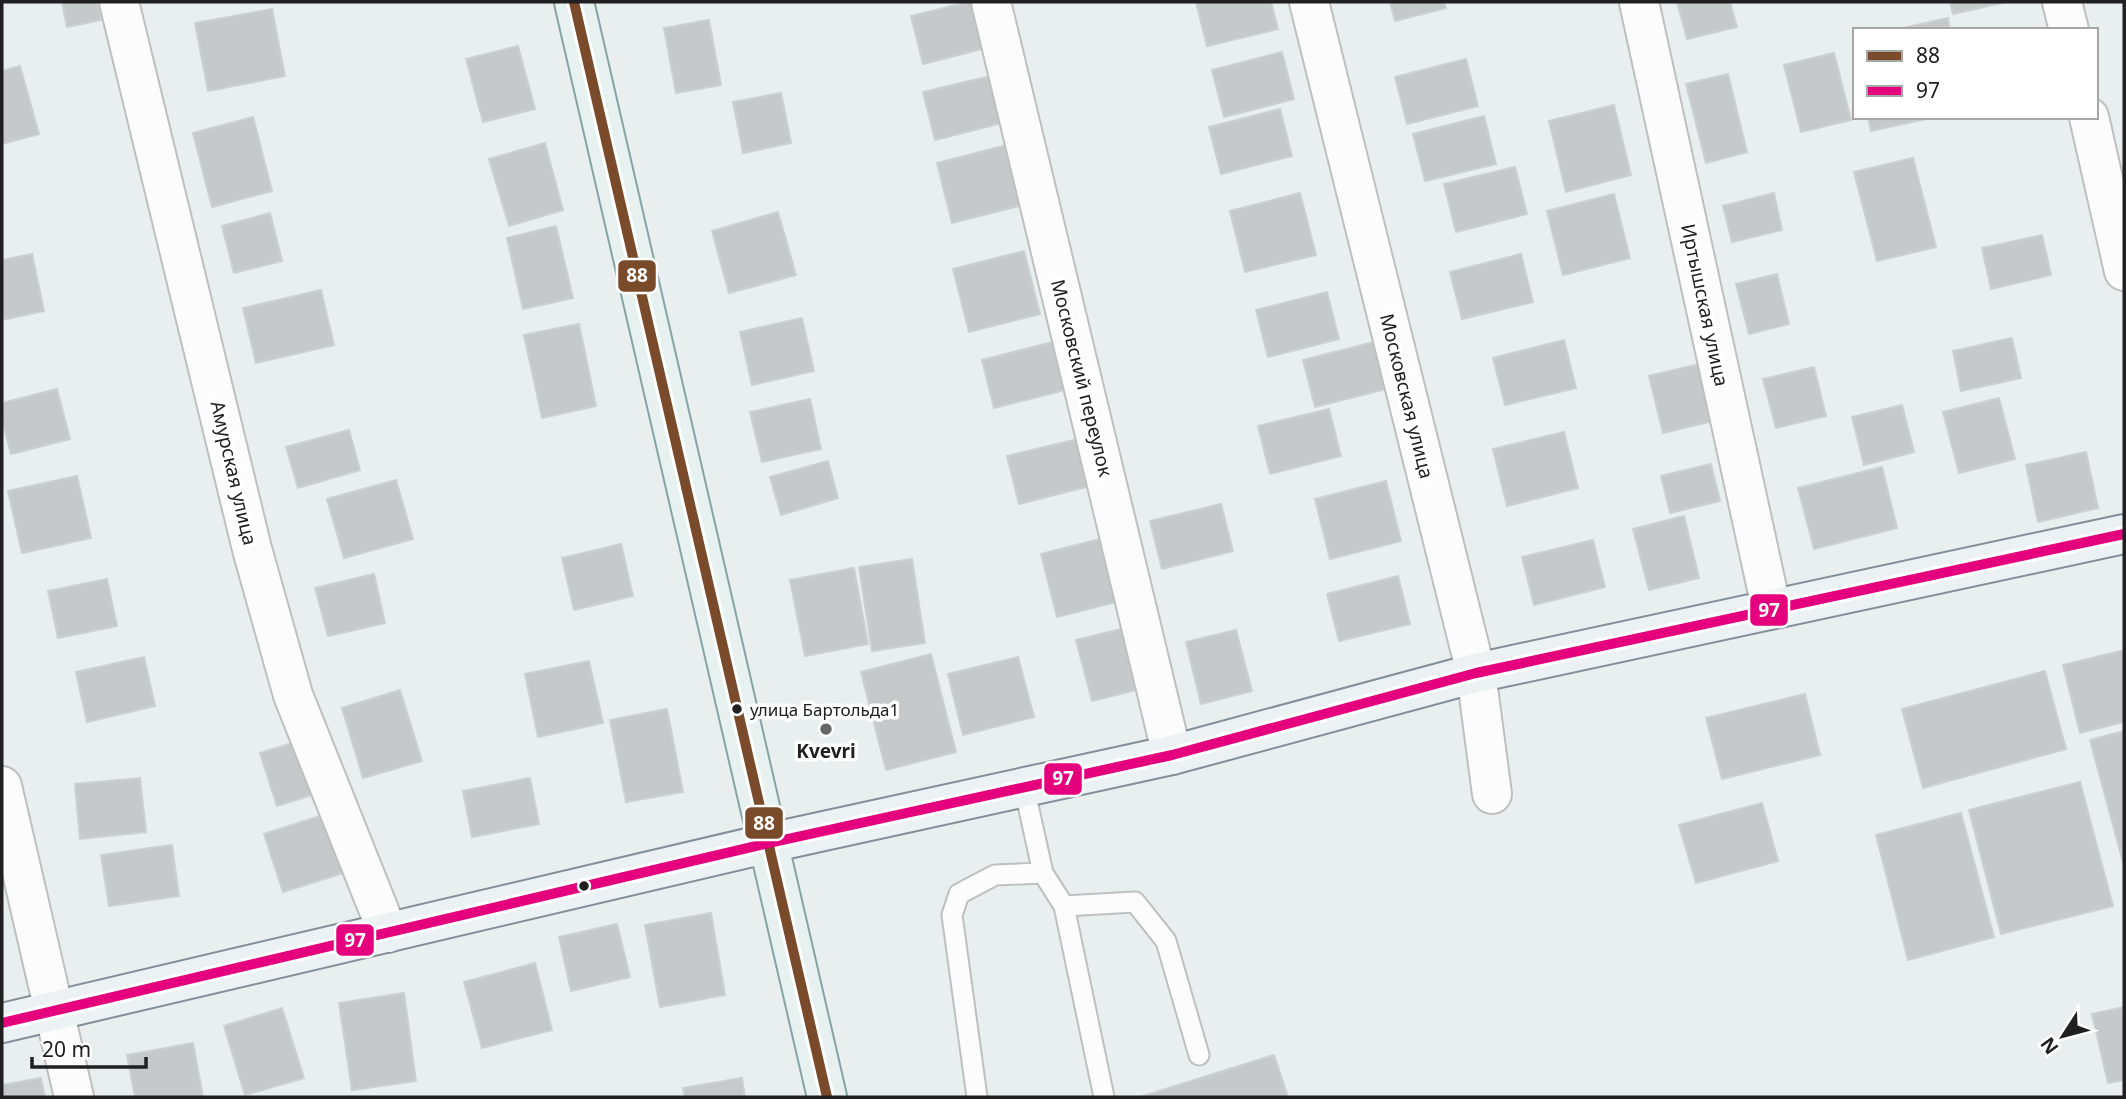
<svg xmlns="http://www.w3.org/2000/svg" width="2126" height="1099" viewBox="0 0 2126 1099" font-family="'Noto Sans',sans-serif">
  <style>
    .building { fill: #c5c9c9; stroke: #cbd1d0; stroke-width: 2 }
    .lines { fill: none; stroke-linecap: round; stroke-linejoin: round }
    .lane-casing { stroke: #bec0c0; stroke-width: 23 }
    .street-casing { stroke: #bec0c0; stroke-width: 42 }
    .secondary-casing { stroke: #828f98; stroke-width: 42 }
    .primary-casing { stroke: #86a4a4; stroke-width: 42 }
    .lane { stroke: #fcfcfc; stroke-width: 19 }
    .street { stroke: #fcfcfc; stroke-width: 38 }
    .secondary { stroke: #ecf1f4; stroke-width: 38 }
    .primary { stroke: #e6f1f0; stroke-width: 38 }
    .bus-1-casing { stroke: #fff; stroke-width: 16 }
    .bus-2-casing { stroke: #fff; stroke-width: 16 }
    .bus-1 { stroke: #7a4b2a; stroke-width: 10 }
    .bus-2 { stroke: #e5007d; stroke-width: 10 }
    .bus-dot { fill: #202020; stroke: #fff; stroke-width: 2.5 }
    .poi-dot { fill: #666868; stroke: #fff; stroke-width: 2.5 }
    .labels { text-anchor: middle; stroke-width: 7; stroke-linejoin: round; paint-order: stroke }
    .bus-label { font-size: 17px; fill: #202020; stroke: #fff; text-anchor: start }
    .street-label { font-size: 19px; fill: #202020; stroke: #fff }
    .poi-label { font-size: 19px; font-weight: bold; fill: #202020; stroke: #fff }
    .line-badge { stroke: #fff; stroke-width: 2.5 }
    .badge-label { font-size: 19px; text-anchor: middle; font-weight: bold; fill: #fff }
  </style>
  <rect width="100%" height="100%" fill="#e9eeee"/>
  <path class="building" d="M62,2H97L101,20L67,27Z
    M969,2H983L994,46L923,64L911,16Z
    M1196,2H1271L1278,29L1207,46Z
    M1390,2H1444L1446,8L1395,21Z
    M1677,2H1730L1737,27L1687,39Z
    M1950,2H2006L1953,14Z
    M272,9L285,76L208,91L195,23Z
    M1948,18L1950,30H1894Z
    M709,20L721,85L676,93L664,28Z
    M518,46L535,109L483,122L466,59Z
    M1282,52L1294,99L1224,117L1212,70Z
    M1834,53L1851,120L1801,132L1784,65Z
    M1466,59L1478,106L1407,124L1395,77Z
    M20,66L39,134L2,144V71Z
    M1728,74L1747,152L1706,163L1686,84Z
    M995,75L1006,122L935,140L923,92Z
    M781,93L791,143L743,153L733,102Z
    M1614,105L1631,175L1566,192L1549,121Z
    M1280,109L1292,156L1221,174L1209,127Z
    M1484,116L1496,164L1425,181L1413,134Z
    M253,117L272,191L212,207L193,133Z
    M1868,117H1935L1871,131Z
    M545,143L563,210L509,226L489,159Z
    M1007,145L1023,205L952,223L937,163Z
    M1913,158L1936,247L1877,261L1854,172Z
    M1515,167L1527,214L1456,232L1444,184Z
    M1300,193L1316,255L1245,272L1230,211Z
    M1774,193L1782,230L1732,242L1723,206Z
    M1614,194L1630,258L1563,275L1547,211Z
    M778,212L796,275L729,293L712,231Z
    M270,213L282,261L234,273L222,226Z
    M556,226L573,298L523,309L507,238Z
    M2042,235L2051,275L1991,289L1982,248Z
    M1024,251L1040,314L969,332L953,269Z
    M32,254L44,311L2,320V260Z
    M1521,254L1533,302L1462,319L1450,272Z
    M1777,274L1789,324L1749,334L1736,284Z
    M321,290L334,345L256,363L243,308Z
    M1327,292L1339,339L1268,357L1256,310Z
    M802,318L814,371L752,385L740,332Z
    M579,324L596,406L542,418L524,335Z
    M2012,338L2021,378L1961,391L1953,351Z
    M1564,340L1576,388L1505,405L1493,358Z
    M1053,342L1065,390L994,408L982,360Z
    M1374,342L1386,389L1315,407L1303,360Z
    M1699,364L1713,421L1663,433L1649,376Z
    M1814,367L1826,416L1776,428L1763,379Z
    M57,389L70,439L11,454L2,420V403Z
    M1999,398L2015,459L1959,473L1943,412Z
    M810,399L821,449L762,462L750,412Z
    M1902,405L1914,452L1864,465L1852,417Z
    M1329,409L1341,456L1270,474L1258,426Z
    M349,430L360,470L298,488L286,447Z
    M1564,432L1578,488L1507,506L1493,449Z
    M1078,439L1090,486L1019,504L1007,456Z
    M2086,452L2098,508L2038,522L2026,465Z
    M828,461L838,498L781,515L770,477Z
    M1711,464L1720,501L1670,513L1661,476Z
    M1882,467L1897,528L1814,549L1798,488Z
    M77,476L91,538L22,553L8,491Z
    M396,480L413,539L344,558L327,499Z
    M1386,481L1401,541L1330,559L1315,499Z
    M1221,504L1233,551L1162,569L1150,521Z
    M1684,516L1699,578L1649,590L1633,529Z
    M1112,536L1128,599L1057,617L1041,554Z
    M1593,540L1605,587L1534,605L1522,557Z
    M621,544L633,596L574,610L562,558Z
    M912,559L925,643L872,651L859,567Z
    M854,568L868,644L805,656L790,580Z
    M374,574L385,623L328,636L315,588Z
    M1398,576L1410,624L1339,641L1327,594Z
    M107,579L117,626L58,638L48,591Z
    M1125,628L1140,689L1092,701L1076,640Z
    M1236,630L1252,691L1201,704L1186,642Z
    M2124,650V722L2080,733L2063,665Z
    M931,654L956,752L886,770L861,672Z
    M144,657L155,706L87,722L76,672Z
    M1018,657L1034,717L963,735L948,674Z
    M589,661L603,723L538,737L525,674Z
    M2045,671L2066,749L1923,788L1902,709Z
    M400,690L422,761L363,778L342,708Z
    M1805,694L1820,755L1722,779L1706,718Z
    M667,709L683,792L626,802L610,720Z
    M2124,731V866L2090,740Z
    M299,741L315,794L277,806L260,753Z
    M140,778L146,832L80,839L75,784Z
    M530,778L539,824L472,837L463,791Z
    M2080,782L2113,906L2001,934L1969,810Z
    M1762,803L1778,861L1696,883L1679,825Z
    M1961,813L1994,937L1908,960L1876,835Z
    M323,815L343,873L283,892L264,834Z
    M172,845L179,896L109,906L101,855Z
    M711,913L725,995L660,1007L645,925Z
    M617,924L630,977L571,991L559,937Z
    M535,963L552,1030L482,1048L464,982Z
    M404,993L416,1081L352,1090L339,1003Z
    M2124,1007V1080L2108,1083L2092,1014Z
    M282,1008L304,1078L245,1095L224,1026Z
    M193,1043L203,1097H135L127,1055Z
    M1274,1055L1288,1097H1140Z
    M41,1078L45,1097H2V1085Z
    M742,1078L745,1097H685L683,1088Z"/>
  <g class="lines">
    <defs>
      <path id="lane" d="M1024,787L1043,873
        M1064,906L1135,902L1166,941L1199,1055
        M977,1097L952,915L959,894L995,875L1043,873L1064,906L1104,1097"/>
      <path id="street" d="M119,2L252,549L293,695L388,933
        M991,2L1172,755
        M1309,2L1476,673L1492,794
        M1639,2L1771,607
        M2062,2L2069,30
        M2089,117L2124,271
        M2,786L74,1097"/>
      <path id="secondary" d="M2,1023L769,843L1172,755L1476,673L2124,534"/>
      <path id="primary" d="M574,2L827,1097"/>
    </defs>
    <use href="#lane" class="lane-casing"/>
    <use href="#street" class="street-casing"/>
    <use href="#secondary" class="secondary-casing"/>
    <use href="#primary" class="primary-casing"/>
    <use href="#lane" class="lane"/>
    <use href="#street" class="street"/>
    <use href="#secondary" class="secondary"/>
    <use href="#primary" class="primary"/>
    <defs>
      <path id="bus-1" d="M574,2L827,1097"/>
      <path id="bus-2" d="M2,1023L769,843L1172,755L1476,673L2124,534"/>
    </defs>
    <use href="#bus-1" class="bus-1-casing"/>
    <use href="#bus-2" class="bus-2-casing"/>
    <use href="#bus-1" class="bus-1"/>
    <use href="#bus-2" class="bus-2"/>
  </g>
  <g class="bus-dot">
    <circle cx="737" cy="709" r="6"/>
    <circle cx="584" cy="886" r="6"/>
  </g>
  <circle class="poi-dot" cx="826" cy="729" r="7"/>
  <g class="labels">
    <g class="bus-label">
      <text x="750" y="716">улица Бартольда1</text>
    </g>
    <g class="street-label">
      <text transform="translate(1705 305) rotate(78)" y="7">Иртышская улица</text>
      <text transform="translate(1082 378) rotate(76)" y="7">Московский переулок</text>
      <text transform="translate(1407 396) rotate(76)" y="7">Московская улица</text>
      <text transform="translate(234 473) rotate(77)" y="7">Амурская улица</text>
    </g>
    <g class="poi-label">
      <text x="826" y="758">Kvevri</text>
    </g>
  </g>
  <g class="line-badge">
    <rect x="617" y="259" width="40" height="34" rx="7" fill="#7a4b2a"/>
    <rect x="1749" y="593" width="40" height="34" rx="7" fill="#e5007d"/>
    <rect x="1043" y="762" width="40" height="34" rx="7" fill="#e5007d"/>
    <rect x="744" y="806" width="40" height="34" rx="7" fill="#7a4b2a"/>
    <rect x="335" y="923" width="40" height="34" rx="7" fill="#e5007d"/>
  </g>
  <g class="badge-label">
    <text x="637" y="282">88</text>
    <text x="1769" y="617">97</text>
    <text x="1063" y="785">97</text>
    <text x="764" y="830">88</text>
    <text x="355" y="947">97</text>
  </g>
  <rect width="2126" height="1099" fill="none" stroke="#202020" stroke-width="7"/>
  <rect x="1853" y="28" width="245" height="91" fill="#ffffff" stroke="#a6a6a6" stroke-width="2"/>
  <rect x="1867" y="51" width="35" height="10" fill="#7a4b2a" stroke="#a6a6a6" stroke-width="2"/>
  <text x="1916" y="63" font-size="21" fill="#202020">88</text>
  <rect x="1867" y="86" width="35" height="10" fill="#e5007d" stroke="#a6a6a6" stroke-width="2"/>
  <text x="1916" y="98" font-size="21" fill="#202020">97</text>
  <g transform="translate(2063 1036) rotate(234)" stroke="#ffffff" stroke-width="5" paint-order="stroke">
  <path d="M0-5L12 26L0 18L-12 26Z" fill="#202020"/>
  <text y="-10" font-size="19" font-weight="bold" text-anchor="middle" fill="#202020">N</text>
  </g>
  <path d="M32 1057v10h114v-10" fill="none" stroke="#202020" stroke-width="3.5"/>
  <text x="42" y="1057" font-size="21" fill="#202020" stroke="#ffffff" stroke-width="5" paint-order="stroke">20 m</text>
</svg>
